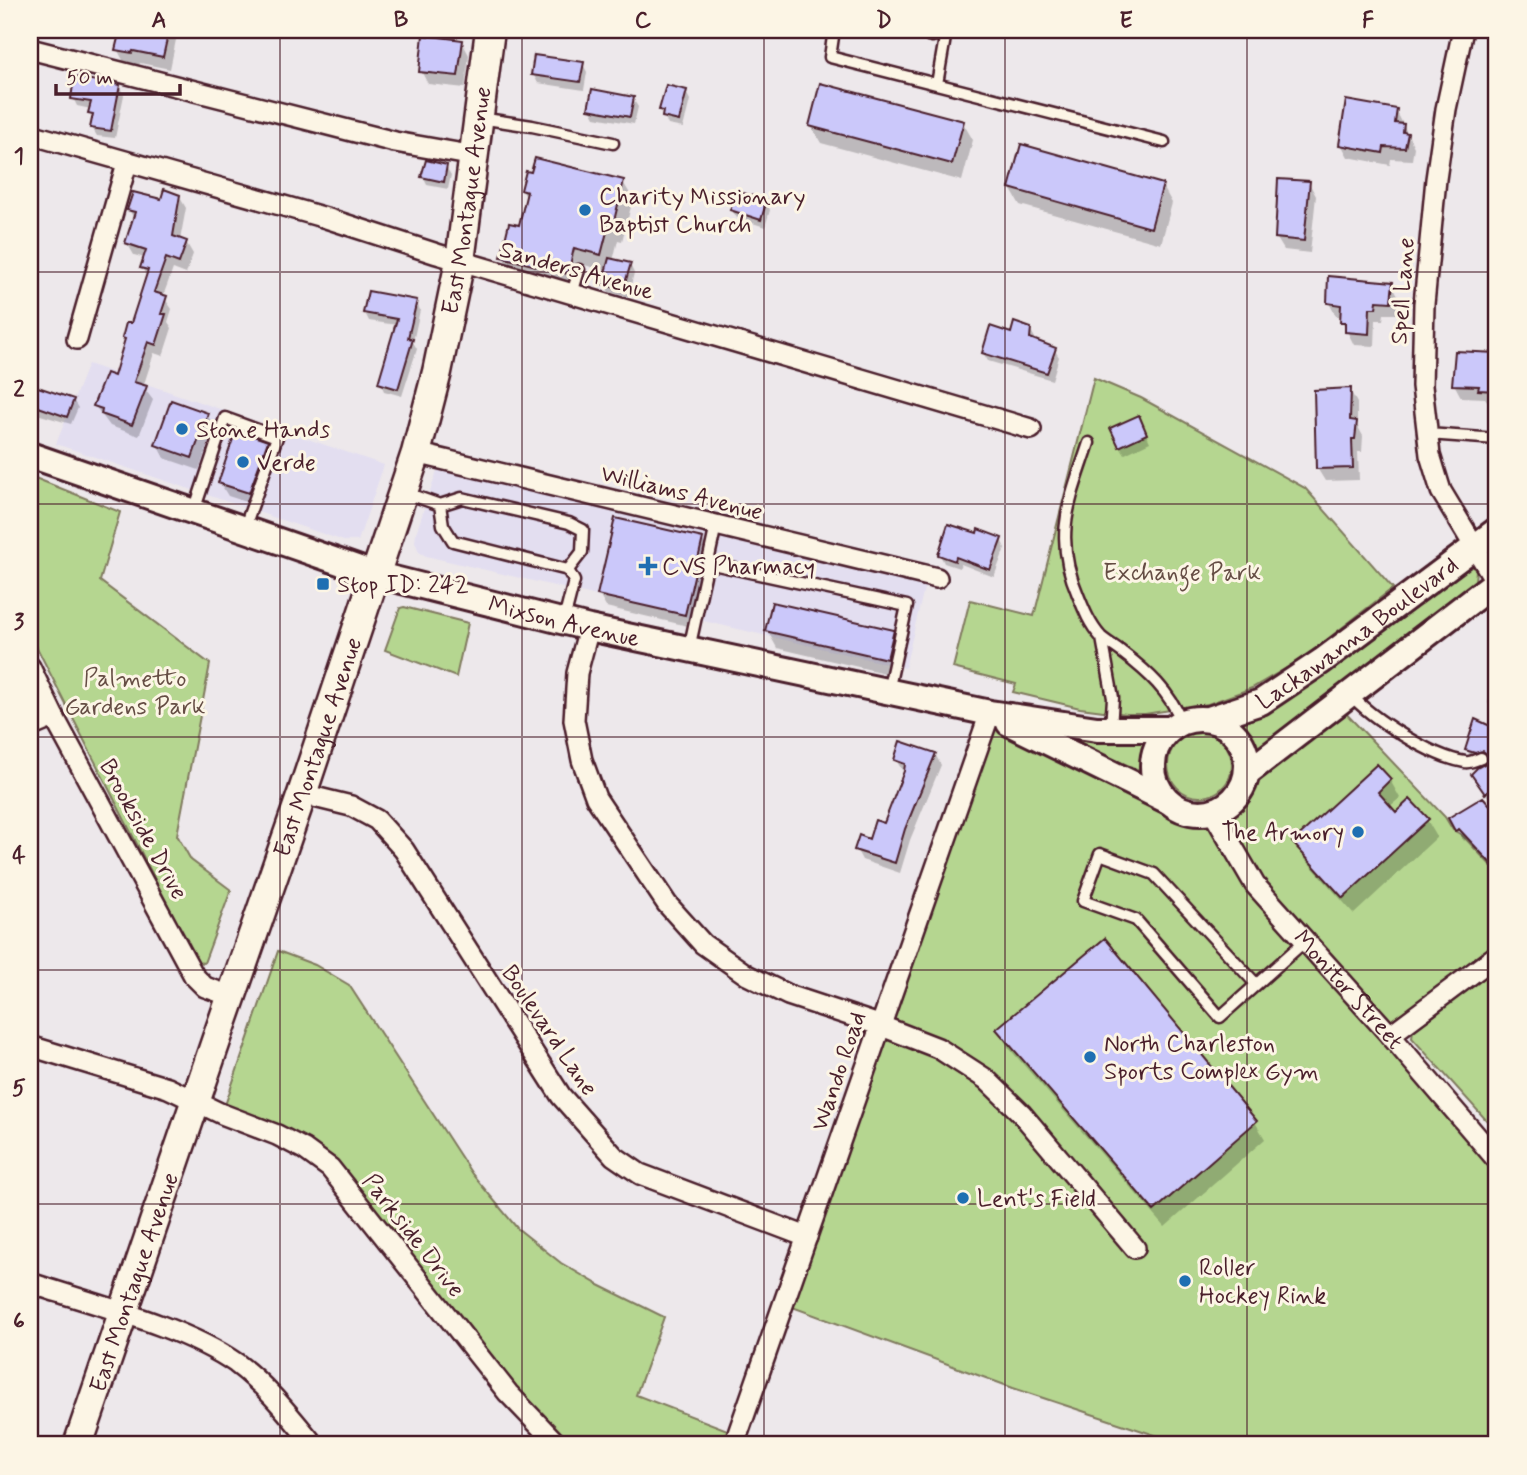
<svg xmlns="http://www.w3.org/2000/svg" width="1527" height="1475" viewBox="0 0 1527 1475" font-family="Mynerve,sans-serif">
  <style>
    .built { fill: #e3def0 }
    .green { fill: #b5d690; stroke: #807a5e; stroke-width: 2 }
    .shadow { fill: #0003 }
    .building { fill: #cbc8fa; stroke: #4a1f2b; stroke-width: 2 }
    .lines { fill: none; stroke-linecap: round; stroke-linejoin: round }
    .service-casing { stroke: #4a1f2b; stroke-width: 15 }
    .minor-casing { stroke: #4a1f2b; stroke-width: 24 }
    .tertiary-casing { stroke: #4a1f2b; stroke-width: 30 }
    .secondary-casing { stroke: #4a1f2b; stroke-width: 33 }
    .service { stroke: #fcf5e5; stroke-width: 10 }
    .minor { stroke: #fcf5e5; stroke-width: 19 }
    .tertiary { stroke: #fcf5e5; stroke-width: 24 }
    .secondary { stroke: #fcf5e5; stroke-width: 28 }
    .grid { fill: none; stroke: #4a1f2b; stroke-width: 2; stroke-opacity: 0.55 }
    .poi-dot { fill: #1f6fb2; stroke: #fcf5e5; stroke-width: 2.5 }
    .labels { text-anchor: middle; stroke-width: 6; stroke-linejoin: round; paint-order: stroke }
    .poi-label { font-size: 24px; fill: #4a1f2b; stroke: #fcf5e5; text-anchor: start }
    .street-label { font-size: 24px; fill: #4a1f2b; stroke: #fcf5e5 }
    .park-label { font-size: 24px; fill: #654d44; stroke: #fcf5e5 }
    .neatline { fill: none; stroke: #4a1f2b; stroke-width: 2.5 }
    .grid-label { font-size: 23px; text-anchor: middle; font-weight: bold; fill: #4a1f2b }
  </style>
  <rect width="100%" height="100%" fill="#ede8eb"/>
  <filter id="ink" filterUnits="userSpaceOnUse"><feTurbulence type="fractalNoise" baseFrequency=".0143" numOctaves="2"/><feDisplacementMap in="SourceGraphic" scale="14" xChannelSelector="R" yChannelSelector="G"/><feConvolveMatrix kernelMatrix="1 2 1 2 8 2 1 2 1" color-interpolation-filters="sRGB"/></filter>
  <g filter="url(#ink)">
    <path class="built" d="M88,364L384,465L358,541H344L56,444Z
      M441,459L927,576L905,668L426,556L419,552L415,542L416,533Z"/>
    <path class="green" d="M1094,378L1141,398L1305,488L1393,588L1302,659L1252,688L1208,704L1145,714H1127L1080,708L1013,692L1016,684L953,668L970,600L1034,616Z
      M30,476L120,512L100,581L210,664L177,835L191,860L231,890L204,963L197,962L30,634Z
      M1471,566L1476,570L1475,581L1470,588L1255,752L1240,727V722L1261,712L1464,568Z
      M404,607L468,623L456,677L385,650L400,608Z
      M1337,704L1445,817L1453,830L1462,835L1497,872V955L1391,1035L1497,1165V1445H1185L1013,1388L784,1304L990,713L1183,810C1214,817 1237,804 1247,773Z
      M1168 765a32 32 0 1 1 64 0a32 32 0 1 1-64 0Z
      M1074,735L1146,739L1152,742L1144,772L1077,744L1073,742Z
      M278,951L315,965L349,985L472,1174L517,1228L561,1263L599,1285L664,1317L636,1395L738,1434L734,1445H558L330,1168L222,1114Z
      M1497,964V1132L1412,1038L1413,1029Z"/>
    <path class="shadow" d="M122,30H178L170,69L140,63L139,65L124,62L117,49Z
      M462,42L469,55L465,88L428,84L421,71Z
      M583,64L587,72L584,90L538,83L533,74Z
      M119,86L124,95L115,138L97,136L92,128L94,118L90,113L91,109L77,106L73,98Z
      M686,92L690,100L683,128L668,125L661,109Z
      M633,99L638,107L634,124L595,117L590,108Z
      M1396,110L1414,147L1412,160L1391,159L1390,165L1348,157L1341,144Z
      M963,123L973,140L962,181L821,143L811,126Z
      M446,167L451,175L448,189L427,185L423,177Z
      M623,182L633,199L622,241L618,240L613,261L630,265L634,273L628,297L609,292L604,284L607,271L584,265L578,290L513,274L503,257L520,227L527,198L522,190Z
      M1309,183L1316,196L1310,253L1284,250L1276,237Z
      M1162,185L1172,203L1161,244L1020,205L1010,188Z
      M179,196L186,208L180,240L186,242L193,254L186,274L173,269L163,296L172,309L168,322L172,328L163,356L154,353L143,387L153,400L139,436L110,426L95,406L115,378L126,342L124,338L132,325L147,277L142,268L145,258L134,255L127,243L135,220L129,210Z
      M766,202L770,210L765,227L737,218L732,210Z
      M1497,229V267L1493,260Z
      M1392,284L1399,297L1397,314H1384L1383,320H1376L1375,346L1354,345L1342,321V316H1336L1329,303Z
      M416,301L420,310L413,342L417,349L402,396L384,391L380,382L397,325L369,321L365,313Z
      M1030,329L1035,338L1034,342L1054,349L1059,357L1052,380L988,361L983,353L1012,335Z
      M1457,353L1497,355V403L1488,402L1485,398L1461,397L1454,384Z
      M30,386L73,400L78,408L71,424L30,412Z
      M1350,390L1357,403V425L1363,436L1362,452H1358L1359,480L1325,481L1317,468Z
      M207,414L214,427L199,470L164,458L157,445Z
      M1142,425L1150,442L1125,454L1120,446Z
      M266,443L274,456L256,505L228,496L220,483Z
      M702,539L709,552L692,627L606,607L599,595Z
      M1001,540L1005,548L994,577L961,564L959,568L944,563L940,555Z
      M767,630L893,632L903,649L897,676L777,648Z
      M1497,666V718L1488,703Z
      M1476,722L1497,731V802L1494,805L1481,787L1485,766L1474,762L1467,750Z
      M935,754L941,765L910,840L900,873L862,860L856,849L870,841L885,825L906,771L902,770L896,760Z
      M1377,767L1390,780L1400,798L1389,807L1396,814L1427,820L1437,837L1354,914L1305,859L1295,842Z
      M1483,799L1497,815V872L1466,839L1463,841L1451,819Z
      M998,1030L1255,1122L1265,1139L1165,1227L1008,1047Z"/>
    <path class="building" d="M120,30H169L163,57L133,51L132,53L115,50Z
      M423,35L463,40L458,76L419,72Z
      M534,55L584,62L580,82L531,75Z
      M74,77L120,85L111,131L90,128L93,114L88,113L91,102L71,99Z
      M820,83L964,121L952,164L809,126Z
      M666,85L687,90L679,121L662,117L663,111L659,110Z
      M592,89L634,97L630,117L588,109Z
      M1346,100L1397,109L1395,123L1404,124L1403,132L1408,133L1405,148L1384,147L1383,153L1339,145Z
      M1021,144L1163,184L1151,228L1009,188Z
      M535,158L624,180L613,225L609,224L601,255L574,248L568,274L501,257L509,223L519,225L527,192L521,190L526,171L531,172Z
      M426,160L447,165L444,182L421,177Z
      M1278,179L1310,181L1304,241L1275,238Z
      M164,189L180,195L173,236L187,241L179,263L166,258L154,292L167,296L161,314H166L156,345L148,342L134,382L147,386L132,425L101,414L102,409L93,406L106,373L114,376L125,339L122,338L126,323H131L148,270L140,268L146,250L125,243L135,212L127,210L133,192L161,199Z
      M736,191L767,200L761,220L730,210Z
      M609,258L631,263L623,290L602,284Z
      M1328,276L1393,282L1391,302L1377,301L1376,308H1370L1369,334L1345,332V322H1340L1341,305L1327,303Z
      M368,291L417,300L408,338L413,339L398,389L378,383L397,319L363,313Z
      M1014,322L1031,328L1030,338L1056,348L1047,373L982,353L990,326L1011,333Z
      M1455,351L1497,353V391L1478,390L1479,386L1452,385Z
      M32,385L74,399L67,417L30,404Z
      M1351,388L1350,420L1357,421L1355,439H1352L1353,468L1316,469L1314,390Z
      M171,400L208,413L192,458L155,445Z
      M1139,415L1147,434L1119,447L1110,428Z
      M236,430L268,441L249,493L218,483Z
      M615,518L703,538L685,615L597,595Z
      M948,524L977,533L978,529L1002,538L990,570L956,557L955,561L938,555Z
      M772,602L894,630L887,659L765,631Z
      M1475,719L1497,729V783L1485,794L1471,774L1477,768L1486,763L1488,755L1483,751L1475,753L1465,750Z
      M900,741L936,753L905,829L895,863L854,850L859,835L869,839L875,820L884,823L904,771L905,764L894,760Z
      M1377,764L1391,779L1378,792L1396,812L1410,799L1429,819L1343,898L1292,842Z
      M1483,797L1497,813V870L1459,829L1455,831L1448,818Z
      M1105,938L1257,1121L1154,1211L996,1029Z"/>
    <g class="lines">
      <defs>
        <path id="service" d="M834,30L830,57L1164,142
          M906,30L932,36L946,32L947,30
          M937,84L946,32
          M480,118L532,126L613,143
          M572,294L579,270
          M1428,434L1497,439
          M1089,443C1070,501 1052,535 1078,595C1084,610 1090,625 1101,637C1108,643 1116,647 1123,653C1149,673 1169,691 1182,722
          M406,493L440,505L443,525L453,541L568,570L574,581L564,620
          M440,505L462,498L569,523L583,530L582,552L568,570
          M194,511L225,418L277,437L244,529
          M708,563L907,606L888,691
          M1102,638L1113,698L1111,728
          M689,649L716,525
          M1350,694C1372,719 1432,757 1465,762C1470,763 1476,760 1481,758
          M1256,984L1154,874L1100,854L1083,901L1136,920L1220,1017L1305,941"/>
        <g id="minor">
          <path d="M1463,30L1446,109L1436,179L1424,304L1422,386L1430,455L1441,491L1496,582"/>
          <path d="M30,49L395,142L475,156"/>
          <path d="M30,134L326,218L437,254L1031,429"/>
          <path d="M77,339L127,163"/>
          <path d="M416,453L937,578"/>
          <path d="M589,628L577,673L574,720L582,760L596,798L667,904L703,944L747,975L788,995L879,1025L938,1048L986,1079L1021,1113L1135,1248"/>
          <path d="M30,667L54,717L194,976L205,987L231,996"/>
          <path d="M30,727L54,717"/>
          <path d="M302,794L351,806L377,820L404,850L561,1096L614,1156L640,1174L807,1237"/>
          <path id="s1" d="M1212,811L1255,885L1390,1035L1497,1160"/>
          <path d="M1390,1035L1497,955"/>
          <path d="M30,1046L168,1088L222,1114L277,1135L304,1149L330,1168L508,1393L558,1445"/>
          <path d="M30,1283C93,1304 183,1326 236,1363C267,1386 290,1416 314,1445"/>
          <path d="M734,1445L990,713"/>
        </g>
        <g id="tertiary">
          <path id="s2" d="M30,455L374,574L589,628L990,713L1097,729H1170"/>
          <circle cx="1200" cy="766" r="47"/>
          <path id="s3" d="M1209,719L1261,702L1322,661L1497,530"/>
          <path d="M1009,723L1168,801"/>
          <path d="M1247,773L1497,581"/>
        </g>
        <g id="secondary">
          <path id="s4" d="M78,1445L216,1041L302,794L416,453L437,372L460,261L490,30"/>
        </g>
      </defs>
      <use href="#service" class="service-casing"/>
      <use href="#minor" class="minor-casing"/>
      <use href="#tertiary" class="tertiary-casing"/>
      <use href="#secondary" class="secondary-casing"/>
      <use href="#service" class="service"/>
      <use href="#minor" class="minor"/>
      <use href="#tertiary" class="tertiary"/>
      <use href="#secondary" class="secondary"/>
    </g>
  </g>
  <path class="grid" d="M280,30V1445M522,30V1445M764,30V1445M1005,30V1445M1247,30V1445M30,272H1497M30,504H1497M30,737H1497M30,970H1497M30,1204H1497"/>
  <g class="poi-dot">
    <circle cx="585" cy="210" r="7"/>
    <circle cx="182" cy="429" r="7"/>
    <circle cx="243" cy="462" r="7"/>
    <path d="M644.5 555.5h7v7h7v7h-7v7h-7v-7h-7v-7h7z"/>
    <rect x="316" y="577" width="14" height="14" rx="3.5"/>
    <circle cx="1358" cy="832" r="7"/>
    <circle cx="1090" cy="1057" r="7"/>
    <circle cx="963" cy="1198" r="7"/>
    <circle cx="1185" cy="1281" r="7"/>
  </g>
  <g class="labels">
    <g class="poi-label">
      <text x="599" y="204">Charity Missionary<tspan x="599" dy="28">Baptist Church</tspan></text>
      <text x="196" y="437">Stone Hands</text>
      <text x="257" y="470">Verde</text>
      <text x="662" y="574">CVS Pharmacy</text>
      <text x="337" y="592">Stop ID: 242</text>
      <text x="1344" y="840" text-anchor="end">The Armory</text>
      <text x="1104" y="1051">North Charleston<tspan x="1104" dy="28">Sports Complex Gym</tspan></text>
      <text x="977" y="1206">Lent's Field</text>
      <text x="1199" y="1275">Roller<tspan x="1199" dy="28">Hockey Rink</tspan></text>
    </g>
    <g class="street-label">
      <text dy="8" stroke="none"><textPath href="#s4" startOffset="1306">East Montague Avenue</textPath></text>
      <text transform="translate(577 270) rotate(16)" y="8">Sanders Avenue</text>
      <text transform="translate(1402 291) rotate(-86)" y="8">Spell Lane</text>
      <text transform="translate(682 492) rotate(14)" y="8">Williams Avenue</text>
      <text dy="8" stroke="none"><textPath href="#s2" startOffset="560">Mixson Avenue</textPath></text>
      <text dy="8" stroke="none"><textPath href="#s3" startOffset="173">Lackawanna Boulevard</textPath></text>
      <text dy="8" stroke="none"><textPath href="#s4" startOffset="738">East Montague Avenue</textPath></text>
      <text transform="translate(144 829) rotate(61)" y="8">Brookside Drive</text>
      <text dy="8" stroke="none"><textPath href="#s1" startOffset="226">Monitor Street</textPath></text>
      <text transform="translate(550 1030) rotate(56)" y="8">Boulevard Lane</text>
      <text transform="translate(838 1071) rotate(-71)" y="8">Wando Road</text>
      <text transform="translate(414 1235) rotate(52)" y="8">Parkside Drive</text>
      <text dy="8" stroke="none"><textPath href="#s4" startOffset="172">East Montague Avenue</textPath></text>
    </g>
    <g class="park-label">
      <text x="1182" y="580">Exchange Park</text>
      <text x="135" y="686">Palmetto<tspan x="135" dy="28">Gardens Park</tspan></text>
    </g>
  </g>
  <rect width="1527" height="1475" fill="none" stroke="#fcf5e5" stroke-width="77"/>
  <path d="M56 84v10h124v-10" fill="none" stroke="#4a1f2b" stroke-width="3.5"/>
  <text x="66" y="84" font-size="21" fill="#4a1f2b" stroke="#fcf5e5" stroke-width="5" paint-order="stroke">50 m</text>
  <rect x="38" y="38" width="1450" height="1398" class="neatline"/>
  <g class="grid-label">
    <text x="159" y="27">A</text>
    <text x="401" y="27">B</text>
    <text x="643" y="27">C</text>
    <text x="884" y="27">D</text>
    <text x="1126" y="27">E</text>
    <text x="1368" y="27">F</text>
    <text x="19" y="163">1</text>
    <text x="19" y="396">2</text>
    <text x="19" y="629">3</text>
    <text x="19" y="862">4</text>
    <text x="19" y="1095">5</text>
    <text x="19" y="1328">6</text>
  </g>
</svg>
